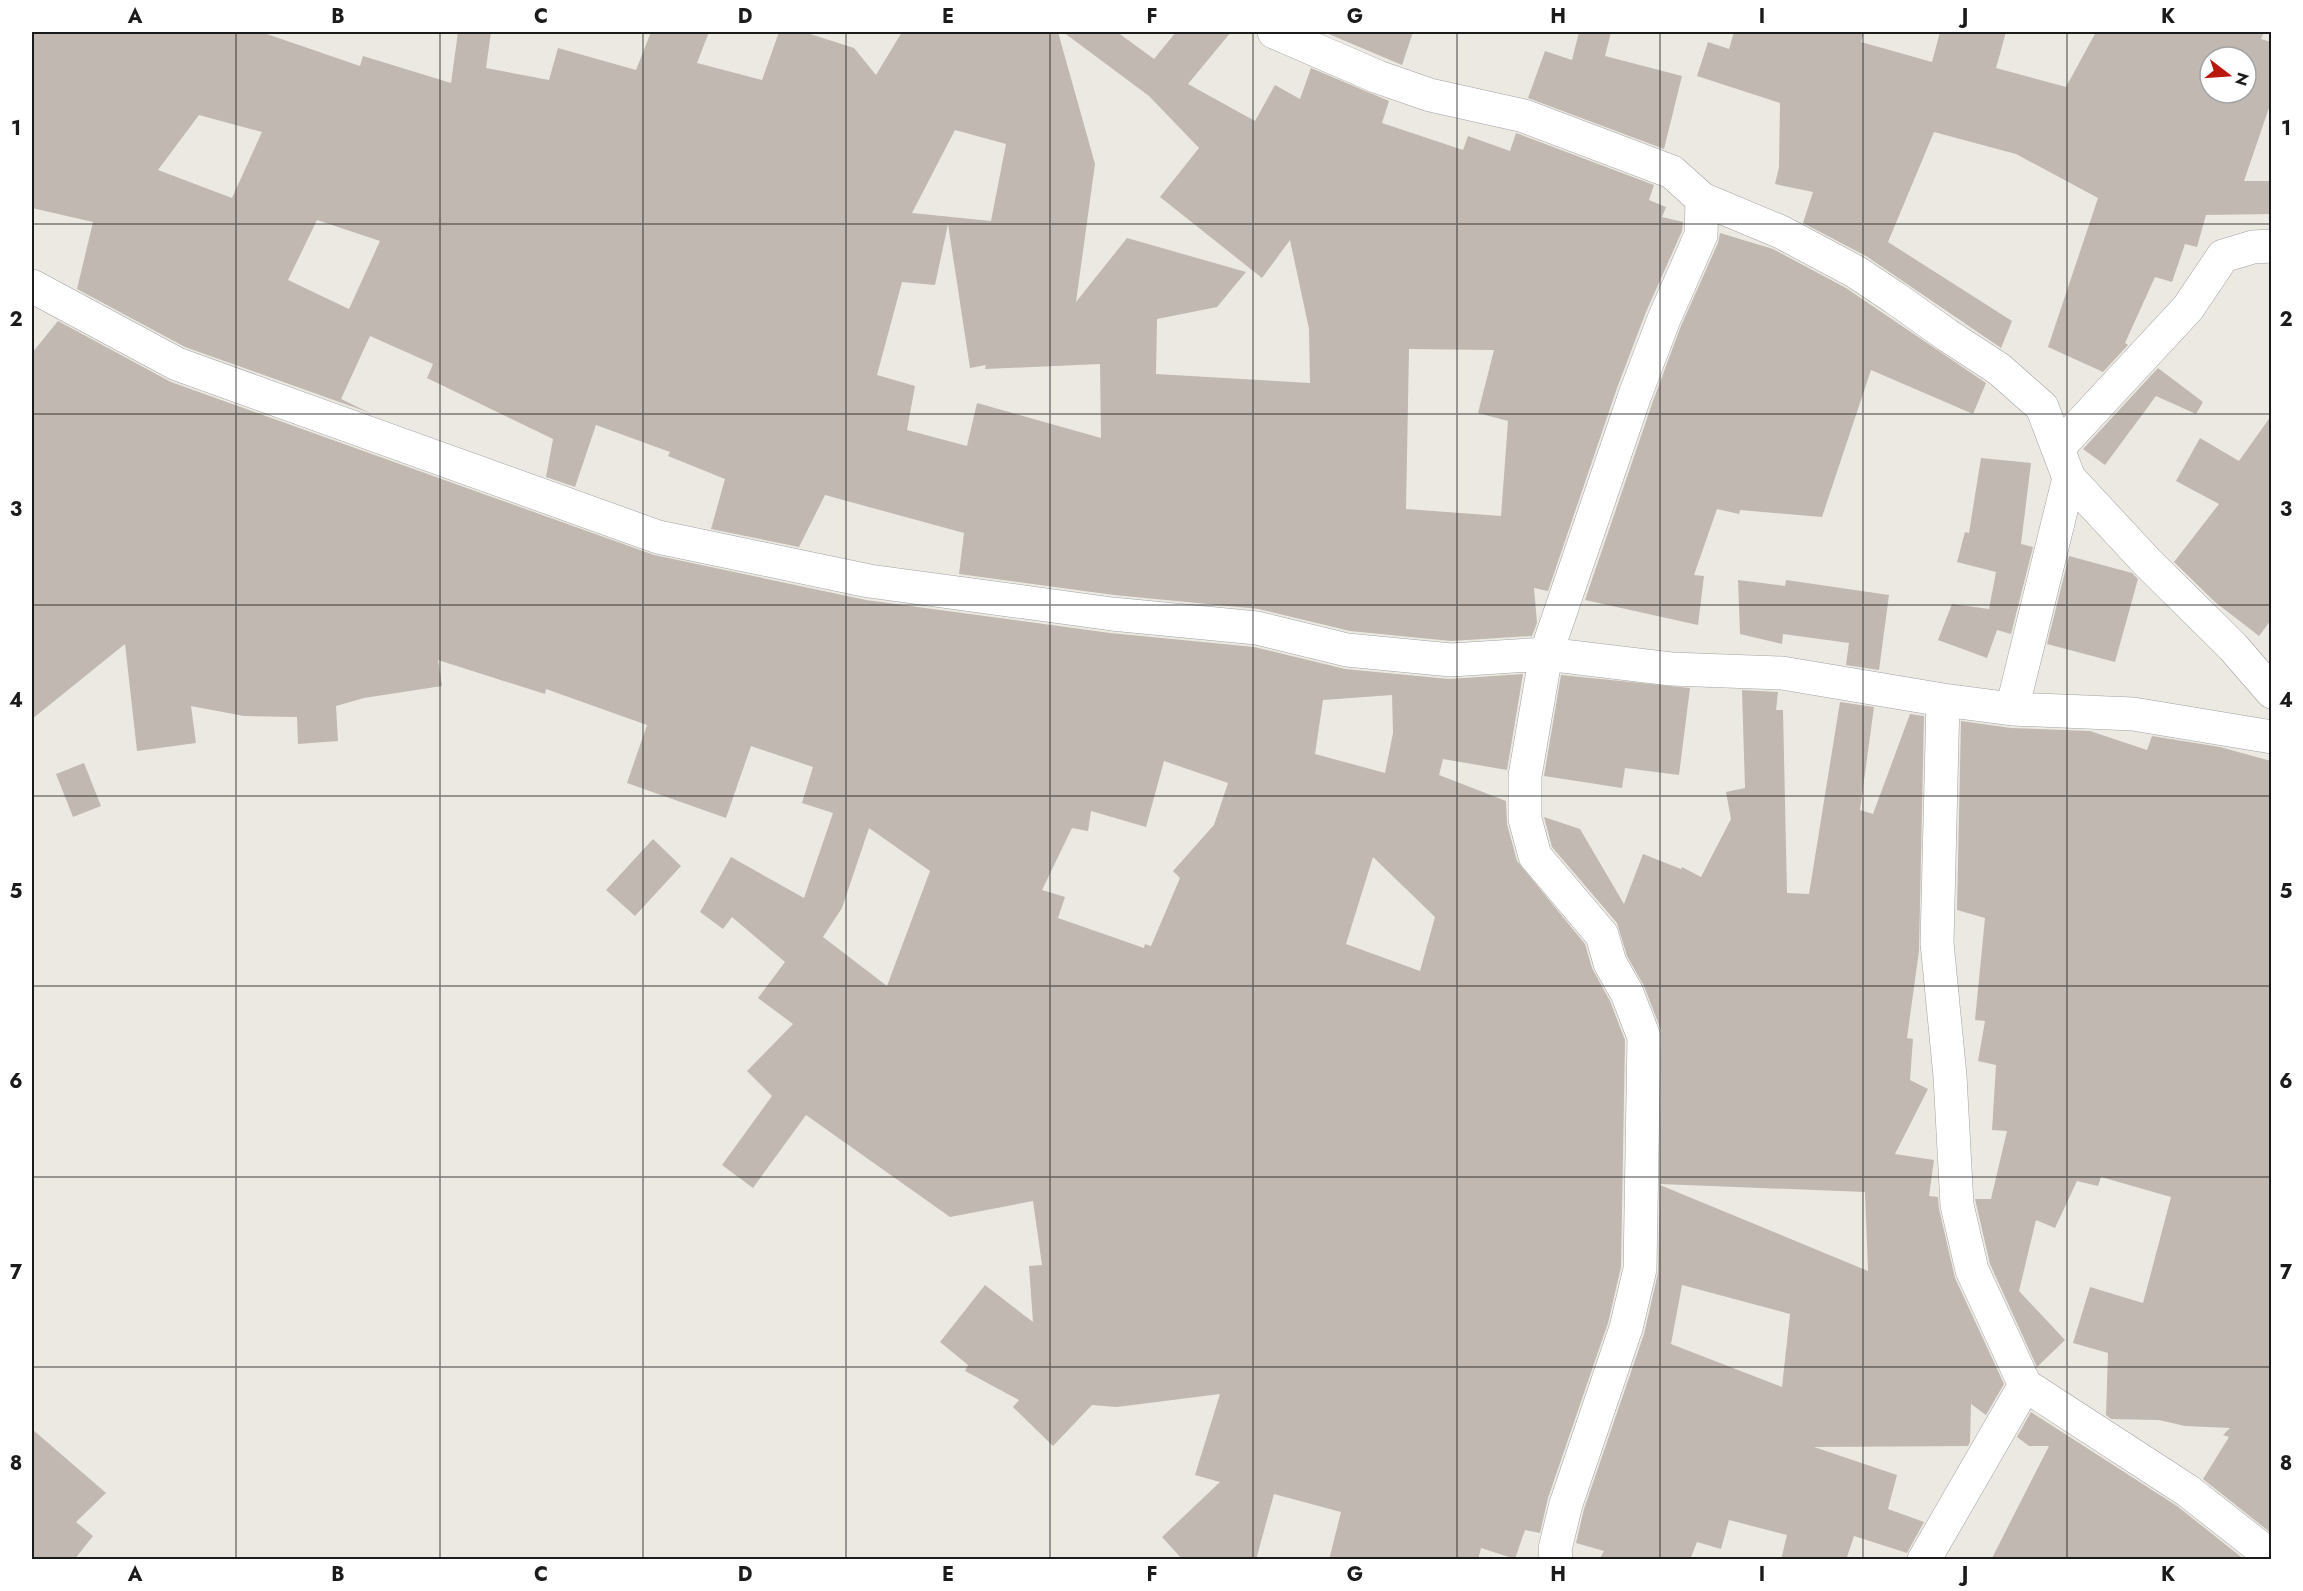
<svg xmlns="http://www.w3.org/2000/svg" width="2303" height="1591" viewBox="0 0 2303 1591" font-family="Jost,sans-serif">
  <style>
    .building { fill: #c0b8b1; fill-rule: evenodd }
    .lines { fill: none; stroke-linecap: round; stroke-linejoin: round }
    .minor-casing { stroke: #a2a2a2; stroke-width: 34 }
    .minor { stroke: #fff; stroke-width: 33 }
    .grid { fill: none; stroke: #1b1b1b; stroke-width: 1.5; stroke-opacity: 0.55 }
    .neatline { fill: none; stroke: #1b1b1b; stroke-width: 2 }
    .grid-label { font-size: 20px; text-anchor: middle; font-weight: bold; fill: #1b1b1b }
  </style>
  <rect width="100%" height="100%" fill="#ece9e2"/>
  <path class="building" d="M32,32H261L360,66L363,56L451,83L458,32H491L486,68L549,80L558,48L636,70L651,32H709L697,63L762,80L779,32H804L854,48L876,75L902,32H1058L1095,164L1076,302L1127,238L1246,272L1217,307L1157,319L1156,374L1310,383L1309,329L1290,240L1262,278L1160,197L1199,148L1149,96L1063,32H1117L1154,59L1176,32H1231L1188,84L1255,121L1275,85L1300,99L1311,68L1389,101L1382,123L1463,150L1468,136L1510,151L1516,133L1519,134L1654,185L1649,200L1666,207L1662,217L1683,222L1682,231L1646,312L1617,388L1548,591L1534,588L1537,623L1532,636L1451,641L1350,631L1259,609L1114,595L959,574L964,533L825,495L799,547L711,529L725,479L668,456L670,452L596,425L575,487L546,477L553,439L427,378L433,364L370,336L341,399L370,413L185,347L77,289L93,222L32,208ZM199,115L262,132L232,198L158,170ZM955,130L1006,144L991,221L912,213ZM317,220L380,241L349,309L288,280ZM948,224L970,368L986,365L985,369L1100,364L1101,438L977,403L967,446L907,430L915,386L877,375L902,282L935,285ZM1409,349L1494,350L1478,413L1508,421L1501,516L1406,509Z
    M1324,32H1413L1402,65Z
    M1579,32H1611L1605,56L1682,76L1664,149L1528,98L1545,51L1572,60Z
    M1734,32H1864L1861,42L1932,62L1940,32H2006L1996,68L2066,87L2096,32H2264L2261,39L2271,42V102L2244,181H2271V214L2206,215L2197,247L2185,244L2172,282L2155,277L2125,343L2128,345L2103,372L2048,347L2098,198L2016,154L1934,132L1888,242L2012,321L2001,348L1866,256L1803,223L1813,192L1775,184L1779,167L1780,103L1697,76L1708,42L1729,49ZM2210,57H2246V93H2210Z
    M1720,233L1773,249L1846,288L1986,383L1973,414L1871,370L1822,517L1740,510L1739,514L1717,509L1694,575L1704,576L1698,625L1585,600L1653,401L1681,326L1718,243Z
    M58,321L171,382L654,555L866,600L1110,633L1254,647L1345,669L1449,679L1523,674L1507,770L1443,759L1439,775L1506,801L1507,824L1517,861L1585,944L1592,968L1610,1001L1625,1040L1621,1267L1608,1323L1548,1498L1540,1533L1525,1530L1515,1559L1481,1548L1478,1560H1329L1341,1512L1274,1494L1256,1560H1183L1162,1537L1220,1482L1195,1475L1220,1394L1117,1407L1092,1405L1053,1446L1013,1407L1019,1400L965,1371L968,1365L940,1342L985,1285L1033,1322L1029,1266L1042,1265L1033,1201L950,1217L806,1115L753,1188L722,1165L772,1096L747,1071L793,1024L758,998L785,962L732,917L723,929L700,912L731,857L804,898L833,813L802,803L813,767L751,746L726,818L627,783L647,725L546,689L545,694L438,660L442,686L364,698L336,706L338,741L298,744L297,717L244,716L191,706L196,743L137,751L125,644L32,719V353ZM1392,695L1393,733L1385,773L1315,754L1323,700ZM1164,761L1228,783L1214,825L1173,871L1180,878L1151,946L1145,944L1144,948L1058,918L1065,897L1042,890L1072,828L1088,831L1091,811L1146,827ZM869,828L930,871L887,986L823,937L842,908ZM1373,857L1435,917L1420,971L1346,944Z
    M2158,368L2203,402L2196,414L2156,396L2105,465L2083,449Z
    M2271,416V620L2259,636L2215,602L2174,562L2219,504L2176,481L2200,438L2239,461Z
    M1981,458L2031,463L2021,544L2033,547L2011,634L1997,630L1987,658L1938,640L1952,604L1989,609L1996,572L1957,562L1965,532L1969,533Z
    M2069,556L2132,573L2138,579L2115,662L2047,644Z
    M1738,580L1785,586L1786,580L1889,595L1879,670L1846,665L1849,643L1783,634L1782,644L1740,634Z
    M1561,675L1690,688L1679,775L1625,768L1622,788L1544,776Z
    M1742,690L1778,692L1776,710H1783L1787,893L1809,894L1840,702L1874,707L1860,810L1873,814L1910,714L1924,716L1919,951L1907,1038L1913,1039L1910,1080L1928,1089L1895,1154L1934,1160L1929,1196L1938,1197L1939,1209L1955,1278L2004,1384L1986,1415L1971,1404L1970,1442L1968,1446L1814,1447L1897,1475L1888,1509L1924,1522L1907,1553L1854,1536L1846,1560H1781L1787,1535L1729,1520L1721,1549L1697,1542L1690,1560H1599L1604,1551L1576,1543L1584,1509L1644,1334L1658,1273L1660,1185L1868,1271L1865,1192L1660,1184L1661,1030L1644,986L1627,956L1617,923L1552,847L1544,817L1580,829L1624,904L1643,854L1681,869L1682,867L1701,877L1731,819L1726,792L1745,788ZM1682,1285L1790,1314L1782,1387L1671,1344Z
    M1961,721L2011,728L2090,731L2147,750L2152,736L2220,747L2271,761V1533L2203,1479L2229,1437L2223,1435L2230,1428L2185,1426L2159,1420L2111,1419L2106,1415L2108,1353L2073,1343L2090,1287L2143,1303L2171,1197L2101,1177L2098,1186L2077,1181L2055,1228L2036,1220L2019,1291L2065,1340L2037,1367L1990,1264L1975,1199H1991L2007,1131L1992,1130L1996,1065L1978,1061L1985,1021L1975,1020L1985,918L1957,910Z
    M84,763L101,806L73,817L56,774Z
    M653,839L681,866L635,916L606,890Z
    M2031,1412L2177,1506L2245,1560H1991L2049,1446H2029L2017,1437Z
    M32,1429L106,1493L76,1522L93,1536L74,1560H32Z"/>
  <g class="lines">
    <defs>
      <path id="minor" d="M1274,32L1378,77L1430,95L1524,116L1672,172L1702,199L1781,232L1856,272L1895,298L1947,335L1999,369L2042,407L2069,478L2147,562L2233,647L2272,692
        M32,286L177,364L658,537L869,581L1112,614L1257,628L1347,650L1451,660L1546,654L1671,669L1782,673L1943,700L2012,709L2133,714L2272,737
        M2058,448L2188,308L2223,256L2253,247L2272,246
        M2012,709L2069,478
        M2025,1385L2188,1491L2272,1557
        M1556,1560L1555,1549L1566,1504L1626,1328L1640,1269L1644,1037L1627,993L1610,963L1602,935L1535,856L1525,819V776L1546,654L1635,395L1664,319L1701,235L1702,199
        M1924,1560L2025,1385L1972,1270L1957,1205L1950,1076L1937,943L1943,700"/>
    </defs>
    <use href="#minor" class="minor-casing"/>
    <use href="#minor" class="minor"/>
  </g>
  <path class="grid" d="M236,32V1560M440,32V1560M643,32V1560M846,32V1560M1050,32V1560M1253,32V1560M1457,32V1560M1660,32V1560M1863,32V1560M2067,32V1560M32,224H2272M32,414H2272M32,605H2272M32,796H2272M32,986H2272M32,1177H2272M32,1367H2272"/>
  <rect width="2303" height="1591" fill="none" stroke="#ffffff" stroke-width="66"/>
  <g transform="translate(2228 75) rotate(107)"><circle r="28" fill="#ffffff" stroke="#a4a4a4" stroke-width="1.5"/>
  <path d="M0-4.5L10 22L0 15L-10 22Z" fill="#b8180e"/>
  <text y="-9" font-size="16" font-weight="bold" text-anchor="middle" fill="#1b1b1b">N</text>
  </g>
  <rect x="33" y="33" width="2237" height="1525" class="neatline"/>
  <g class="grid-label">
    <text x="135" y="23">A</text>
    <text x="338" y="23">B</text>
    <text x="541" y="23">C</text>
    <text x="745" y="23">D</text>
    <text x="948" y="23">E</text>
    <text x="1152" y="23">F</text>
    <text x="1355" y="23">G</text>
    <text x="1558" y="23">H</text>
    <text x="1762" y="23">I</text>
    <text x="1965" y="23">J</text>
    <text x="2168" y="23">K</text>
    <text x="16" y="135">1</text>
    <text x="2286" y="135">1</text>
    <text x="16" y="326">2</text>
    <text x="2286" y="326">2</text>
    <text x="16" y="516">3</text>
    <text x="2286" y="516">3</text>
    <text x="16" y="707">4</text>
    <text x="2286" y="707">4</text>
    <text x="16" y="898">5</text>
    <text x="2286" y="898">5</text>
    <text x="16" y="1088">6</text>
    <text x="2286" y="1088">6</text>
    <text x="16" y="1279">7</text>
    <text x="2286" y="1279">7</text>
    <text x="16" y="1470">8</text>
    <text x="2286" y="1470">8</text>
    <text x="135" y="1581">A</text>
    <text x="338" y="1581">B</text>
    <text x="541" y="1581">C</text>
    <text x="745" y="1581">D</text>
    <text x="948" y="1581">E</text>
    <text x="1152" y="1581">F</text>
    <text x="1355" y="1581">G</text>
    <text x="1558" y="1581">H</text>
    <text x="1762" y="1581">I</text>
    <text x="1965" y="1581">J</text>
    <text x="2168" y="1581">K</text>
  </g>
</svg>
